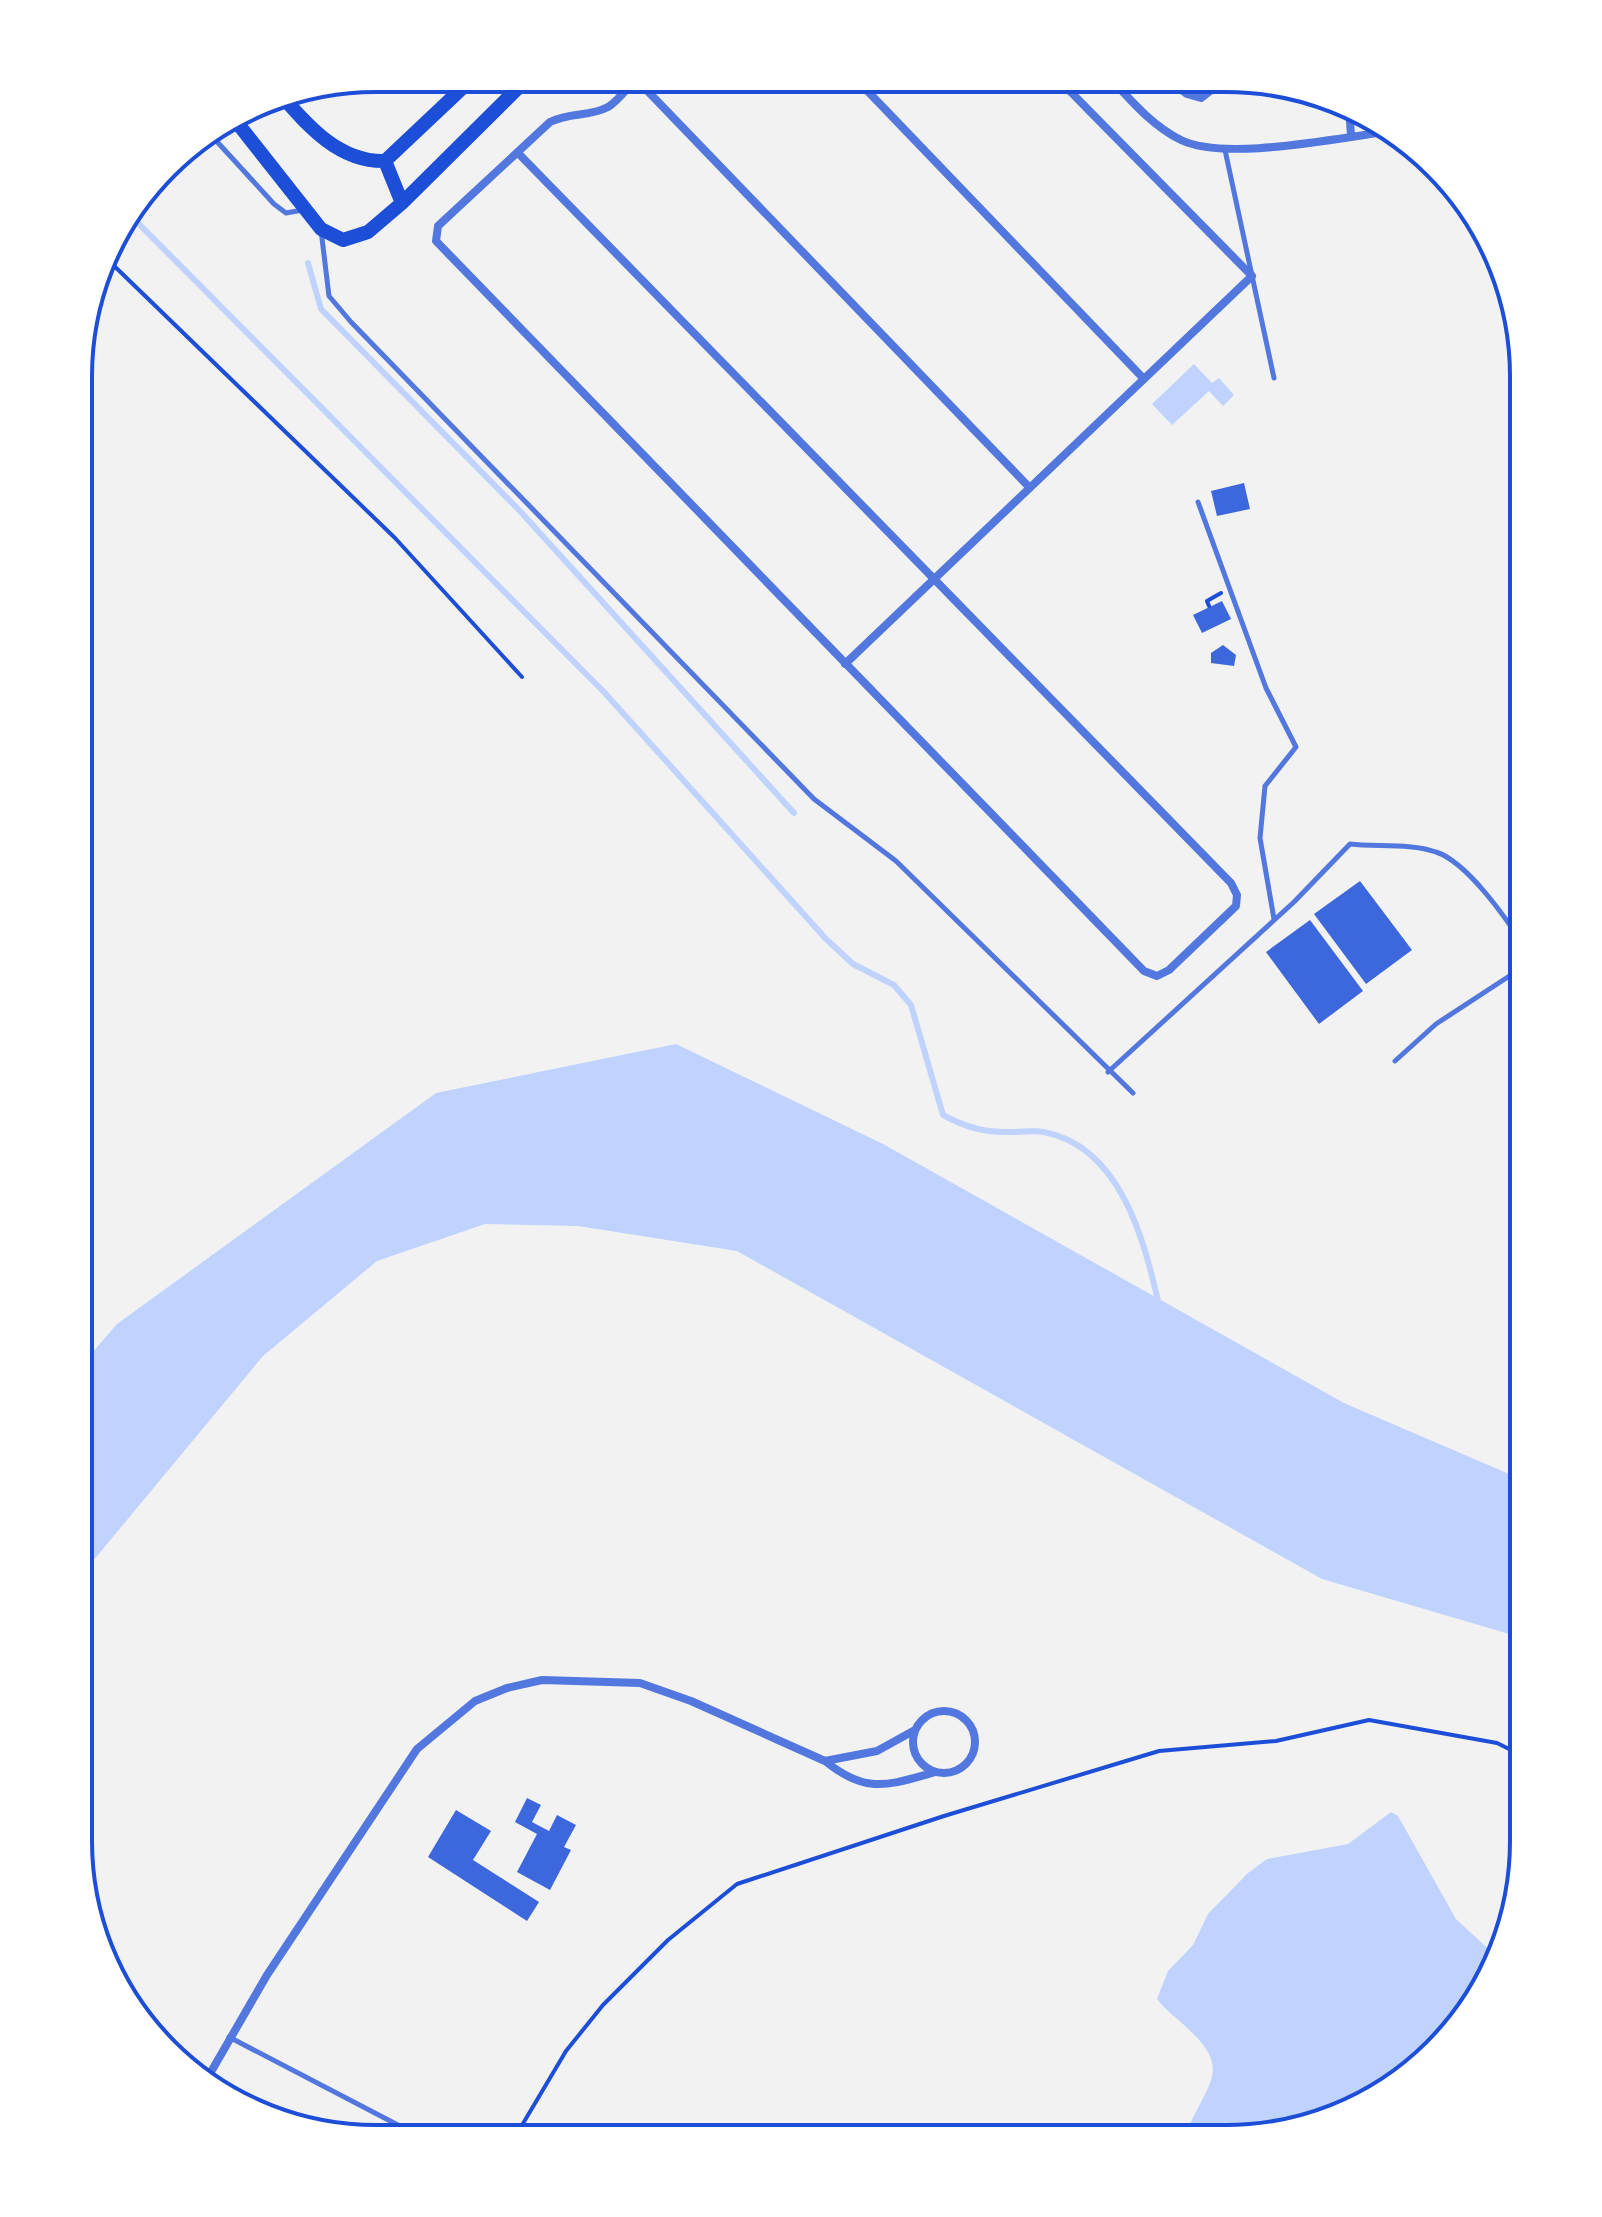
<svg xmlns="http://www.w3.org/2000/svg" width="1602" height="2217" viewBox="0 0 1602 2217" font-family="'Fira Sans',sans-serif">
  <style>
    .water { fill: #bfd3fe }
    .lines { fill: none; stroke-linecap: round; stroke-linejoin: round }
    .stream { stroke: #bfd3fe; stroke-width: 6 }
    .building { fill: #3d67dc }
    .path { stroke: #1d4ed8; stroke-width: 4 }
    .service { stroke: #5277de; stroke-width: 5 }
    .minor { stroke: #5277de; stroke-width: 8 }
    .secondary { stroke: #1d4ed8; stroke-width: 14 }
    .rim { fill: none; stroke: #1d4ed8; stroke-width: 4 }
  </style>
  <rect width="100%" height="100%" fill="#f2f2f2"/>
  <path class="water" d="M1194,364L1212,383L1219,378L1234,395L1223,406L1209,391L1172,425L1152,404Z
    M676,1044L883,1144L1344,1403L1523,1480V1638L1322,1579L737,1251L578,1226L485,1224L377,1261L263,1356L78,1579L79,1368L117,1324L436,1093Z
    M1391,1812L1398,1816L1456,1919L1498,1958L1474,2007L1422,2065L1358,2109L1227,2139H1185C1190,2117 1204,2101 1211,2080C1223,2046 1173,2021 1157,1999L1168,1971L1193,1945L1208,1914L1248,1873L1267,1859L1348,1844Z"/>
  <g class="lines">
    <path class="stream" d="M129,214L604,692L826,939L853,964L894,985L911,1005L943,1115C967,1128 986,1133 1013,1132C1023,1132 1035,1130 1044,1132C1121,1147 1144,1240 1159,1305
      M308,263L321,309L519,510L794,813"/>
  </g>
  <path class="building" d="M1244,483L1250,509L1217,516L1211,491Z
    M1222,601L1231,619L1202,633L1193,615Z
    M1223,645L1236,655L1234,666L1211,663V653Z
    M1360,881L1412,950L1366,984L1314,914Z
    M1310,920L1363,991L1319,1024L1266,952Z
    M527,1798L541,1805L532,1822L549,1831L557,1815L576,1825L564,1847L571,1850L550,1890L517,1872L537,1834L515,1822Z
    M456,1810L491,1831L473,1860L539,1902L527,1921L428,1857Z"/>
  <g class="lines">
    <path class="path" d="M107,259L395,538L522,677
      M1209,606L1207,601L1221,593
      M515,2137L566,2051L603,2005L668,1940L737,1884L944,1816L1159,1751L1276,1741L1369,1720L1497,1743L1523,1756"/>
    <path class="service" d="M210,134L274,204L286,213L303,210
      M1225,150L1274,378
      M321,230L329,296L351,322L814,799L896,861L1133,1093
      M1198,502L1266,688L1296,747L1265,786L1260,838L1274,919
      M1395,1061L1436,1024L1514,973L1524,959
      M1108,1072L1294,902L1350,844C1377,847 1411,843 1436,852C1467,862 1506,918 1524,946
      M229,2037L421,2137"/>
    <path class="minor" d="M636,79L1029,487
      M856,79L1144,379
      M1112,80C1133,103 1153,126 1181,140C1227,162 1340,137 1393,131
      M1168,80L1187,94L1201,98L1224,80
      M1349,106L1351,136
      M518,153L1231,883L1237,895L1236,906L1169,970L1157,976L1144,971L436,241L438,226L550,122C571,112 589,117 608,107C618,101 627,88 636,79
      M845,664L1252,276L1059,80
      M913 1742a31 31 0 1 1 62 0a31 31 0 1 1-62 0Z
      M825,1761L877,1751L915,1730
      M204,2084L267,1975L417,1749L475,1701L507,1688L542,1680L640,1683L691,1701L825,1761C867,1795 888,1785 936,1772"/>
    <path class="secondary" d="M280,94C308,126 339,162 385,161L473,78
      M235,120L321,229L343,240L368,232L402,203L528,78
      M385,161L402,203"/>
  </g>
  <path d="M0 0H1602V2217H0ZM376 92H1226A284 284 0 0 1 1510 376V1841A284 284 0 0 1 1226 2125H376A284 284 0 0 1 92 1841V376A284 284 0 0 1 376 92Z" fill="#fff" fill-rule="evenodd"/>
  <path class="rim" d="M376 92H1226A284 284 0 0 1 1510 376V1841A284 284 0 0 1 1226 2125H376A284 284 0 0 1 92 1841V376A284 284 0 0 1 376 92Z"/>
</svg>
